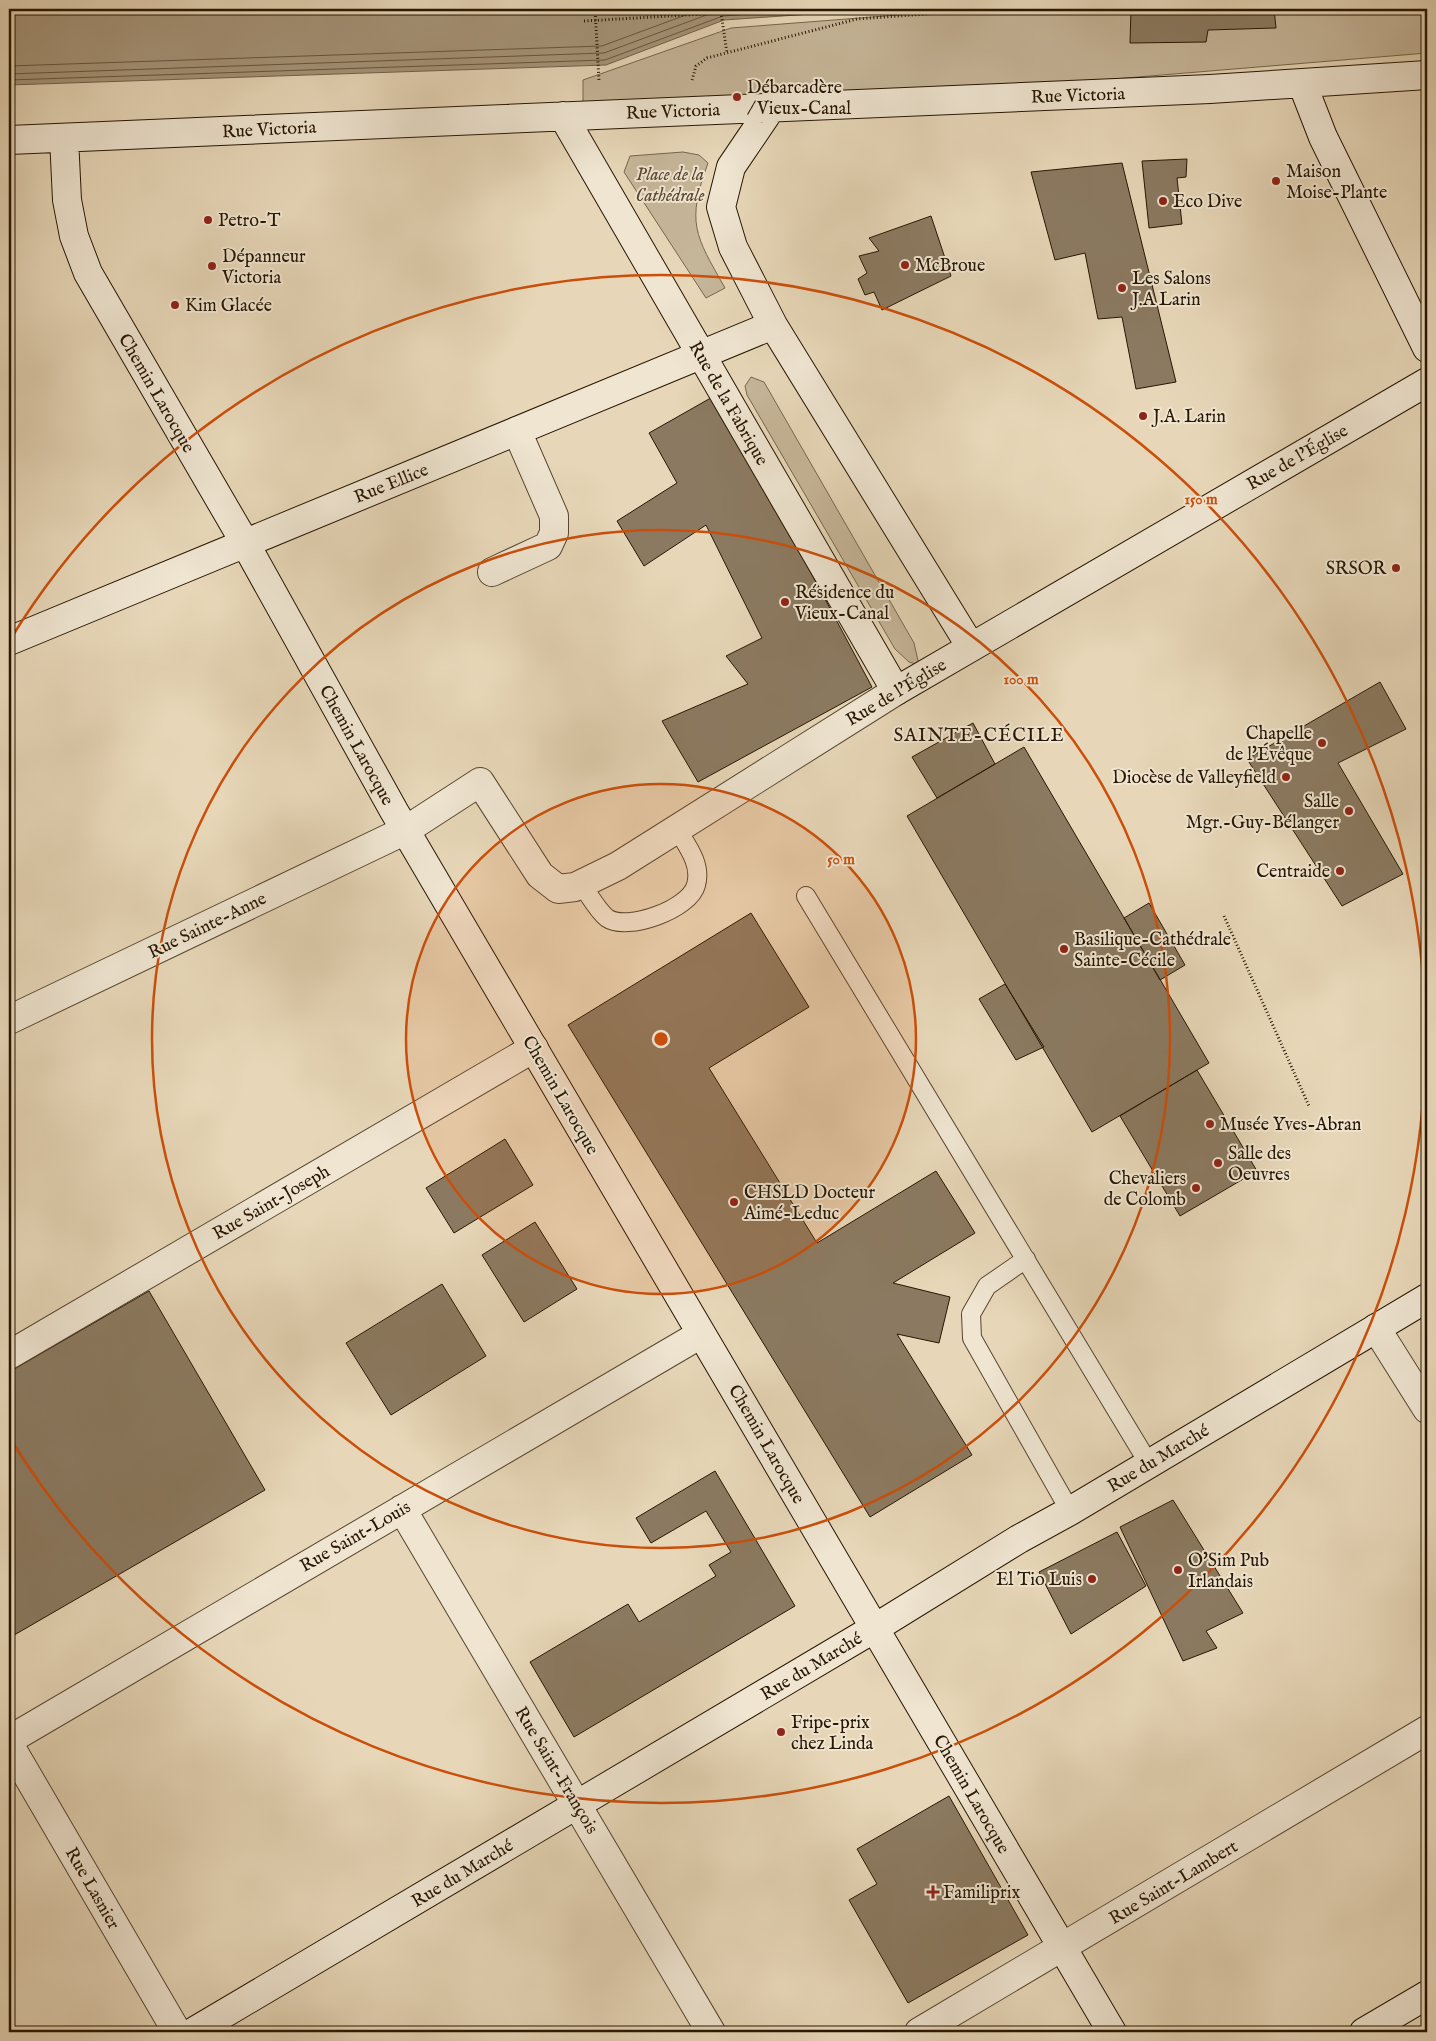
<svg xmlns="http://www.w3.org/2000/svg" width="1436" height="2041" viewBox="0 0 1436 2041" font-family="'IM FELL English',serif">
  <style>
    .green { fill: #c6b699; stroke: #76664e }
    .water { fill: #a6957a; stroke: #73624a }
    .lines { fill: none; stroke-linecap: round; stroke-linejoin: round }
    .shore { stroke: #66563e; stroke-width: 1 }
    .building { fill: #8b7a61; stroke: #271602 }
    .lane-casing { stroke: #574630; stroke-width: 20 }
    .street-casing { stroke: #574630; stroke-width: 30 }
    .secondary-casing { stroke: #271602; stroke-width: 30 }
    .path { stroke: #271602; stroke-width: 3; stroke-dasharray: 1 2.5; stroke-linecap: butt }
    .lane { stroke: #efe5d1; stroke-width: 18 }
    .street { stroke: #efe5d1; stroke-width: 28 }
    .secondary { stroke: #efe5d1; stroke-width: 28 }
    .path-bridge { stroke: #271602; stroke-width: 3; stroke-dasharray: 1 2.5; stroke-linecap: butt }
    .ring { fill: none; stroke: #cb4f0a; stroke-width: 2.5 }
    .poi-dot { fill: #8f2418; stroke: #efe5d1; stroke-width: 2 }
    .labels { text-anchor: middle; stroke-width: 4; stroke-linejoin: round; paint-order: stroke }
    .poi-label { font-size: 18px; fill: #271602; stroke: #efe5d1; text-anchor: start }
    .street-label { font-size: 18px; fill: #271602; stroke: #efe5d1 }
    .park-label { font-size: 18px; font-style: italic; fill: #57462f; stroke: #efe5d1 }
    .neighbourhood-label { font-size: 19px; letter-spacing: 1px; fill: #271602; stroke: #efe5d1 }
    .centre { fill: #cb4f0a; stroke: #efe5d1; stroke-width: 2.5 }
    .ring-label { font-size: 15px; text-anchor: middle; font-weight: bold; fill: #cb4f0a; stroke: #efe5d1; stroke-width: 4; stroke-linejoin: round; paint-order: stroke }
  </style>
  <rect width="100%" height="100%" fill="#e7d7b8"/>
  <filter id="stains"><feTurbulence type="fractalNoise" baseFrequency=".004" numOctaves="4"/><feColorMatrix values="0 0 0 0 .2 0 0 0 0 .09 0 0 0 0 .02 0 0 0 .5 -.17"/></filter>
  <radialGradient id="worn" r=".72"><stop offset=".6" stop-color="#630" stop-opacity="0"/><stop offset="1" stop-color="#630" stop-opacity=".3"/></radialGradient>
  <path class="green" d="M975,9H1427V53L583,123V80L731,28Z
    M683,152L699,155L708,163C686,223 695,235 725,288L706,298L624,172L630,156Z
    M751,377L764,382L914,643L919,665L909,662L895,649L747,395L745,386Z"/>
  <path class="water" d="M9,9H884L724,20L606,65L9,85Z"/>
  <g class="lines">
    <path class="shore" d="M9,66L602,46L702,9
      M9,74L604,53L720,10L730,9
      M9,80L605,60L723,16L816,9"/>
  </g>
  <path class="building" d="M1131,9H1274L1276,28L1208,30L1206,42L1130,43Z
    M1187,159L1186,177L1177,178L1182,224L1149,228L1142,161Z
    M1122,163L1176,382L1136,389L1122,317L1098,319L1085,253L1055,260L1031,172Z
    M931,216L951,276L882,310L874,292L865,295L858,279L867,273L859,256L879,251L869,238Z
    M716,395L872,687L698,782L662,721L748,684L726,656L762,638L706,525L644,566L617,521L677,483L649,433Z
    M1380,682L1406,729L1338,763L1403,874L1342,906L1247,759Z
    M973,723L995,764L937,798L912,757Z
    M1024,747L1209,1063L1092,1132L907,816Z
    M1149,903L1185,965L1160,980L1124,918Z
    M751,913L809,1007L709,1068L817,1243L936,1171L975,1233L893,1283L950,1297L939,1343L897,1334L972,1455L870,1517L568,1025Z
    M1005,984L1044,1047L1016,1060L979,999Z
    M1197,1070L1257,1171L1180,1216L1120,1116Z
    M505,1139L533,1185L454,1233L426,1188Z
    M535,1222L577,1289L524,1322L482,1255Z
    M442,1284L486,1356L391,1415L346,1343Z
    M149,1291L265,1490L9,1638V1372Z
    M715,1471L795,1606L574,1737L530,1662L628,1604L639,1622L716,1576L709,1565L731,1552L706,1511L651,1543L636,1518Z
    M1173,1500L1243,1613L1206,1631L1217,1648L1183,1661L1120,1527Z
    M1117,1532L1146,1586L1071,1634L1039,1572Z
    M949,1796L1028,1935L908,2003L849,1900L877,1884L857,1849Z"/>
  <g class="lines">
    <defs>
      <path id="lane" d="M581,884C589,894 597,910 607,918C627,932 690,909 696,885C702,864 687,846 677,829
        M806,896L1149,1464
        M1026,1259L987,1286L971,1314L972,1338L1070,1511"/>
      <path id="street" d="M492,572L548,546L554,533V516L517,431
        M9,1020L406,830L480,782L540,875L558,889L575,887L618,866L896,691
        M1376,1328L1427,1409
        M9,1355L534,1048
        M402,1509L711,2032
        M9,1740L701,1334
        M9,1744L177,2032
        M919,2032L1427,1730"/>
      <path id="secondary" d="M1302,83L1323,137L1427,348
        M771,108L731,167L721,207L733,247L773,325L971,647
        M563,116L896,691L1427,382
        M64,138L67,200L74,236L88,273L245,543L394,811L1112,2032
        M9,140L1210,89L1427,75
        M9,641L773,325
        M193,2032L875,1628L1019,1539L1070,1511L1427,1298
        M1364,2032L1427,1995"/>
    </defs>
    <use href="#lane" class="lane-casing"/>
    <use href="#street" class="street-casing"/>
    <use href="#secondary" class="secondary-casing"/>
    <path class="path" d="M584,21L721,13L727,53
      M692,80L696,66L707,58L857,19L993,9
      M1224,916L1309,1106"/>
    <use href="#lane" class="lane"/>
    <use href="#street" class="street"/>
    <use href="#secondary" class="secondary"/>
    <path class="path-bridge" d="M595,9L599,81"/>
  </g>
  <circle cx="661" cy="1039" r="255" fill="#cb4f0a" fill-opacity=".12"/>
  <g class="ring">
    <circle cx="661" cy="1039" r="255"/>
    <circle cx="661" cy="1039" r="509"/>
    <path d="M10 640A764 764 0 1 1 10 1438"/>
  </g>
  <g class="poi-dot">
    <circle cx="737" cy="97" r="5"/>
    <circle cx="1276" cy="181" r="5"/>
    <circle cx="1163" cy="201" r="5"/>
    <circle cx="208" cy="220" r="5"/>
    <circle cx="905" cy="265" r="5"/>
    <circle cx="212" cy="266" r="5"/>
    <circle cx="1122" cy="288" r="5"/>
    <circle cx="175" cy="305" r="5"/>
    <circle cx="1143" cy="416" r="5"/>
    <circle cx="1396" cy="568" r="5"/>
    <circle cx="785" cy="602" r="5"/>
    <circle cx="1322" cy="743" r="5"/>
    <circle cx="1286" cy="777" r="5"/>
    <circle cx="1349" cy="811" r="5"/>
    <circle cx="1340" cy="871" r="5"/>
    <circle cx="1064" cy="949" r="5"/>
    <circle cx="1210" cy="1124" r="5"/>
    <circle cx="1218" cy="1163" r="5"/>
    <circle cx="1196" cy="1188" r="5"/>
    <circle cx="734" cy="1202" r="5"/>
    <circle cx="1178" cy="1570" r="5"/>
    <circle cx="1092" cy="1579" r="5"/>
    <circle cx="781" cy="1732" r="5"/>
    <path d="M930.5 1884.5h5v5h5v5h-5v5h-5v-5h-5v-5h5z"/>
  </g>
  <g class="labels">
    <g class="poi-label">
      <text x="747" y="93">Débarcadère<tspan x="747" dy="21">/ Vieux-Canal</tspan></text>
      <text x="1286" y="177">Maison<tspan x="1286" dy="21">Moise-Plante</tspan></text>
      <text x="1173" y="207">Eco Dive</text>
      <text x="218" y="226">Petro-T</text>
      <text x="222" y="262">Dépanneur<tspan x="222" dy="21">Victoria</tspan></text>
      <text x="915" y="271">McBroue</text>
      <text x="1132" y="284">Les Salons<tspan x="1132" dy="21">J.A Larin</tspan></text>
      <text x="185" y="311">Kim Glacée</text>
      <text x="1153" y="422">J.A. Larin</text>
      <text x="1386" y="574" text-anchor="end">SRSOR</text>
      <text x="795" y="598">Résidence du<tspan x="795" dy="21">Vieux-Canal</tspan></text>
      <text x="1312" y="739" text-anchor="end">Chapelle<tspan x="1312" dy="21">de l'Évêque</tspan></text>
      <text x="1276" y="783" text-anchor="end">Diocèse de Valleyfield</text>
      <text x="1339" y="807" text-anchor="end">Salle<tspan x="1339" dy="21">Mgr.-Guy-Bélanger</tspan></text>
      <text x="1330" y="877" text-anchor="end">Centraide</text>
      <text x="1074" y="945">Basilique-Cathédrale<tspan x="1074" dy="21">Sainte-Cécile</tspan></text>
      <text x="1220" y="1130">Musée Yves-Abran</text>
      <text x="1228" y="1159">Salle des<tspan x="1228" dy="21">Oeuvres</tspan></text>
      <text x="1186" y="1184" text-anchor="end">Chevaliers<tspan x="1186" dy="21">de Colomb</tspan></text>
      <text x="744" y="1198">CHSLD Docteur<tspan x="744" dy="21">Aimé-Leduc</tspan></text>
      <text x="1188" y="1566">O'Sim Pub<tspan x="1188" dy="21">Irlandais</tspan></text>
      <text x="1082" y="1585" text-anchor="end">El Tio Luis</text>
      <text x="791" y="1728">Fripe-prix<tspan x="791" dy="21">chez Linda</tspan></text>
      <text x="943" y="1898">Familiprix</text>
    </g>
    <g class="street-label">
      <text transform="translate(1078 95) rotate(-2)" y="6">Rue Victoria</text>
      <text transform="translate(673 111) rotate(-2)" y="6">Rue Victoria</text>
      <text transform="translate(269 129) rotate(-3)" y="6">Rue Victoria</text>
      <text transform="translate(157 393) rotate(60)" y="6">Chemin Larocque</text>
      <text transform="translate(729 403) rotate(60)" y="6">Rue de la Fabrique</text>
      <text transform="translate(1297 457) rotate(-30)" y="6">Rue de l'Église</text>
      <text transform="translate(391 483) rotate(-22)" y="6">Rue Ellice</text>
      <text transform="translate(896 692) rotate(-31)" y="6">Rue de l'Église</text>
      <text transform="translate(357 745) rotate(61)" y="6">Chemin Larocque</text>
      <text transform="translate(207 925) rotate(-26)" y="6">Rue Sainte-Anne</text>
      <text transform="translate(561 1095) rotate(60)" y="6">Chemin Larocque</text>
      <text transform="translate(271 1202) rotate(-30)" y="6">Rue Saint-Joseph</text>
      <text transform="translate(767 1444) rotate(60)" y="6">Chemin Larocque</text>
      <text transform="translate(1158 1458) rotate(-31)" y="6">Rue du Marché</text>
      <text transform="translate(355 1536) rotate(-30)" y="6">Rue Saint-Louis</text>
      <text transform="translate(811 1666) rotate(-31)" y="6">Rue du Marché</text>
      <text transform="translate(557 1770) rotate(59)" y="6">Rue Saint-François</text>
      <text transform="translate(972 1794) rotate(60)" y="6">Chemin Larocque</text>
      <text transform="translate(462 1873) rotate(-31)" y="6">Rue du Marché</text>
      <text transform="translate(1173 1882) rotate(-31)" y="6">Rue Saint-Lambert</text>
      <text transform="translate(93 1888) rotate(60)" y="6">Rue Lasnier</text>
    </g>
    <g class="park-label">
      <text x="670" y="180">Place de la<tspan x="670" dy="21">Cathédrale</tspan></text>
    </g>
    <g class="neighbourhood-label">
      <text x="979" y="741">SAINTE-CÉCILE</text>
    </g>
  </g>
  <circle cx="661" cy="1039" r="8" class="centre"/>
  <g class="ring-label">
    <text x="1201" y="504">150 m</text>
    <text x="1021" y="684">100 m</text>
    <text x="841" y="864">50 m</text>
  </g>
  <rect width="1436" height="2041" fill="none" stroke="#e7d7b8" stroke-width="30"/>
  <rect x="10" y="10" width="1416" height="2021" fill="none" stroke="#271602" stroke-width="2.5"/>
  <rect x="15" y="15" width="1406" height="2011" fill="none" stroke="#271602"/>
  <rect width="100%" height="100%" filter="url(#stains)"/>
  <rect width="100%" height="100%" fill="url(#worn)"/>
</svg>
